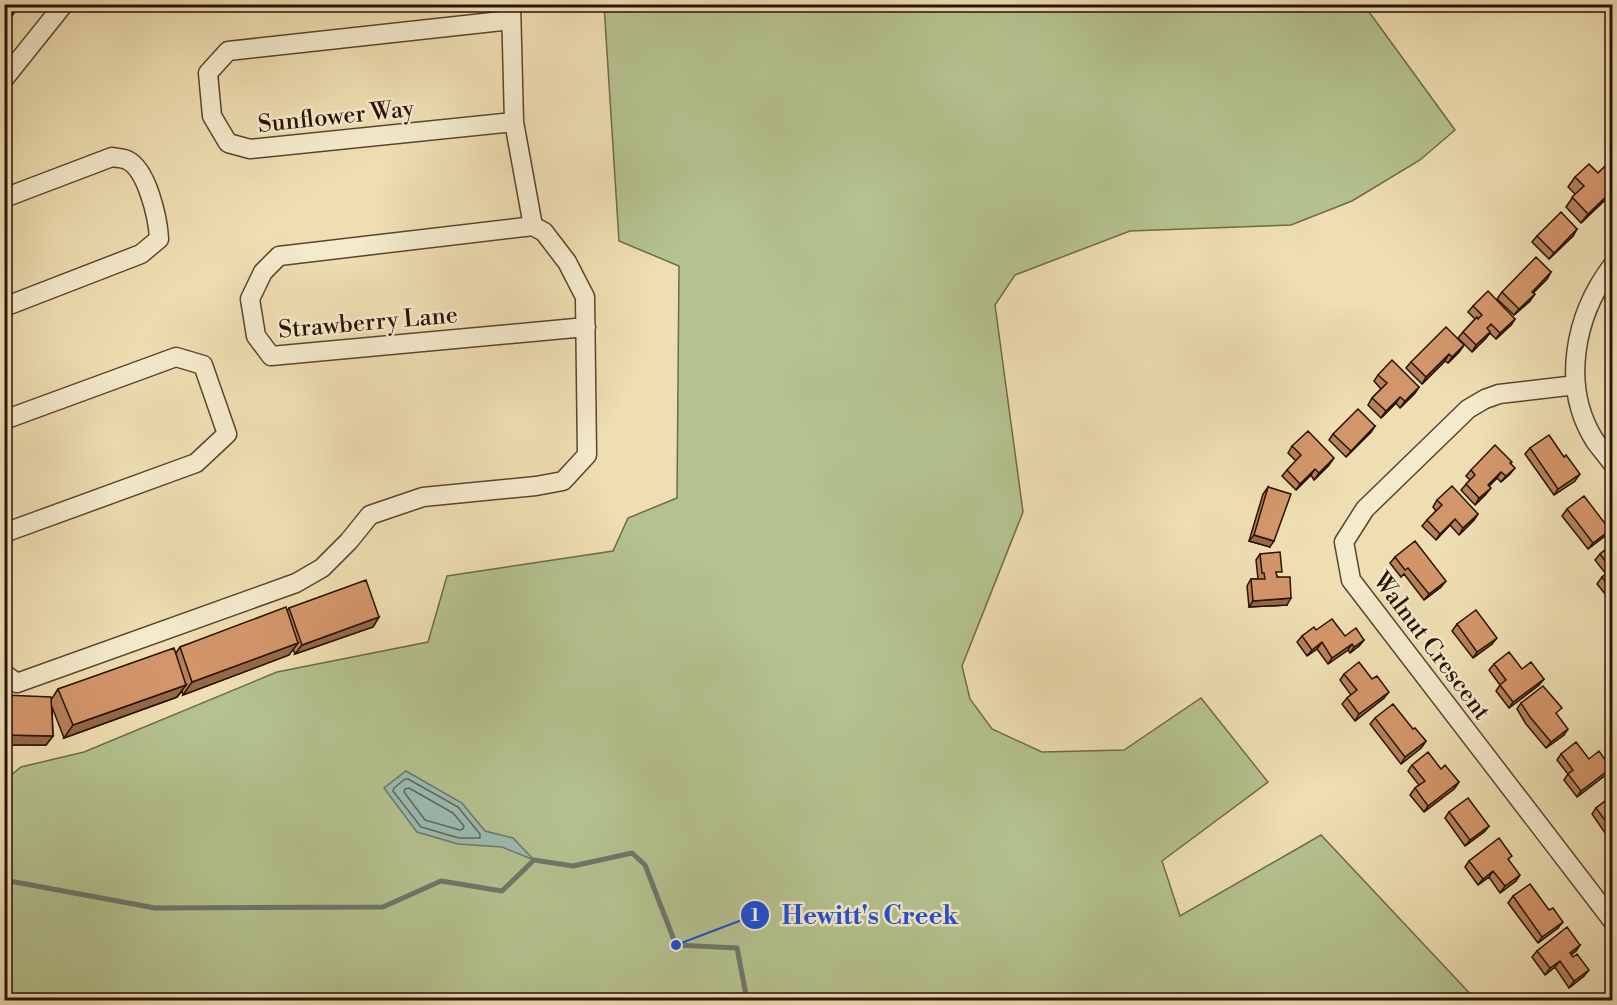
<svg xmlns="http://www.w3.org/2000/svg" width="1617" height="1005" viewBox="0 0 1617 1005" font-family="'Libre Bodoni',serif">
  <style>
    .green { fill: #b4c28f; stroke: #6f6a4a; stroke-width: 1.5 }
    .water { fill: #9abbb0; stroke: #6d776c; stroke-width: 1.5 }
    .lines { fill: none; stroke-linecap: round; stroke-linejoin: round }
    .shore { stroke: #62665b; stroke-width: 1.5 }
    .stream { stroke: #6d776c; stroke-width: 5 }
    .street-casing { stroke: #5b4531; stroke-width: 21 }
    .street { stroke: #f4eacc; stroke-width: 18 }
    .wall { fill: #b5815b; stroke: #2a1206; stroke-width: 1.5 }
    .shaded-wall { fill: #94694a; stroke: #2a1206; stroke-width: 1.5 }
    .building { fill: #d3966a; stroke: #2a1206; stroke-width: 1.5 }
    .labels { text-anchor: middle; stroke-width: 5; stroke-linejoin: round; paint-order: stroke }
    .street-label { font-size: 24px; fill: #2a1206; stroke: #f4eacc }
    .leader { fill: none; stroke: #1d4ed8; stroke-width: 2 }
    .callout-dot { fill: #1d4ed8; stroke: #f4eacc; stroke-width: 2 }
    .mark-label { font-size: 18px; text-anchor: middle; font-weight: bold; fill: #fff }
    .callout-label { font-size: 26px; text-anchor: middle; font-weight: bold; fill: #1d4ed8; stroke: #f4eacc; stroke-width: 5; stroke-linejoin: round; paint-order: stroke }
  </style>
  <rect width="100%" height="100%" fill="#eedeb1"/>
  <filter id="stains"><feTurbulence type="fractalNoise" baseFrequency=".00333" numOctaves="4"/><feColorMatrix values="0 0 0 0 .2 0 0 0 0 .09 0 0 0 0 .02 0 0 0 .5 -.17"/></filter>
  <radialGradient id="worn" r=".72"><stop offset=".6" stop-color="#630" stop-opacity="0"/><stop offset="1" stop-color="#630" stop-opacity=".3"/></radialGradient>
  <path class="green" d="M604,5H1364L1455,130L1420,160L1352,201L1291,225L1130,231L1015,275L995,305L1023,512L962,666L970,699L992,729L1042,752L1124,750L1201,698L1268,782L1162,861L1180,916L1321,835L1476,1000H5V780L21,767L84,752L277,672L428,642L447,576L613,551L628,518L677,498L679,266L619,241Z"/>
  <path class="water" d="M406,771L462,803L485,831L513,838L534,860L502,847L458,844L417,832L384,788Z"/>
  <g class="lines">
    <path class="shore" d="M405,779H408L458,807L480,834V838H459L421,827L393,791L394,788Z
      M409,788L453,813L464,826L463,829L460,830L425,820L404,792L405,789Z"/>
    <path class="stream" d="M4,880L155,908L383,907L441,881L502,891L534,860L573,866L632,853L645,865L676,945L737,948L747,1000"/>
    <defs>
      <path id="street" d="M511,20L228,51L208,73L212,116L228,143L250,149L514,122
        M4,79L64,4
        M4,198L112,157C116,158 123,158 127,160C147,169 158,218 159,239L141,254L4,307
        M533,226L279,256L263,272L250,299L256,336L271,356L586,327
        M1612,266C1575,315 1560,386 1595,441C1601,449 1607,456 1612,463
        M1576,385L1499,394L1485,399L1468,409L1365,509L1344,542L1351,580L1612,920
        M4,420L176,357L203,365L227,434L196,463L4,533
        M4,674L17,683L296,583L322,568L349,541L370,515L423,497L536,486L563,481L587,455L585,297L567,262L544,232L533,226L514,122L511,4"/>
    </defs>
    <use href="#street" class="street-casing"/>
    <use href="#street" class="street"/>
  </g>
  <path class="wall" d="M1612,160V197L1607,202L1605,200L1581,223L1566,207L1575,194L1568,187L1575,177L1598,173L1609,164Z
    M1577,229L1573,236L1549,259L1532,242L1537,236Z
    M1551,272L1547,279L1533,293L1530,301L1514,315L1497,299L1502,292Z
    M1473,306L1515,319L1511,325L1496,339L1490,333L1486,338L1472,352L1458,338L1463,332L1475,319L1468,312Z
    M1464,345L1459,352L1448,363L1445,361L1422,384L1406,368L1411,362Z
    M1378,375L1419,387L1415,393L1400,408L1396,403L1381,418L1368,405L1372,398L1381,389L1374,381Z
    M1375,426L1371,432L1346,457L1329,440L1333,434Z
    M1292,446L1329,465L1314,480L1311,475L1296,490L1282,476L1287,470L1296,461L1288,453Z
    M1530,448L1575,481L1554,495L1525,454Z
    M1511,463L1510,474L1501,482L1497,478L1489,486L1486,494L1475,505L1461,490L1470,480L1466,476L1471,470Z
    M1268,487L1270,547L1249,541L1263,494Z
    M1437,500L1478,514L1474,520L1459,535L1450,525L1436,540L1422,526L1427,520L1436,511L1433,507Z
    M1567,509L1605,536L1588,549L1562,516Z
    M1612,544V599L1610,600L1597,584L1602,577L1606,574L1595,560L1600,554Z
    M1260,554L1278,577L1287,605L1249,607L1247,586L1251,579H1258L1256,560Z
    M1395,557L1441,587L1424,600L1404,574L1401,577L1390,563Z
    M289,608L379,617L373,627L295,654L293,649L289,655L183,695L182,691L177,697L64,738L52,707L53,736L46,745H4V695L51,700L58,689L176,653L180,647L287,611Z
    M1457,624L1492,644L1473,658L1452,631Z
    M1316,630L1345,636L1364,640L1359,646L1350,653L1348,650L1328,664L1317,649L1307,656L1297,642L1302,636Z
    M1494,664L1522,669L1544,679L1539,685L1509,708L1496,691L1500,685L1489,670Z
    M1344,674L1372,679L1384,698L1355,721L1342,704L1347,698L1351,695L1340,680Z
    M1521,703L1564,735L1546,748L1526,724L1517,709Z
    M1375,718L1413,729L1426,741L1421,748L1401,764L1370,724Z
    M1561,754L1589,759L1607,774L1577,797L1564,780L1568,774L1557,760Z
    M1412,765L1441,769L1459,782L1454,789L1424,812L1410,795L1415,788L1419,785L1408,771Z
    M1612,796V843L1592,814L1596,808Z
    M1449,812L1489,826L1484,832L1465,846L1445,818Z
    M1509,860L1516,881L1500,893L1489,877L1478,885L1465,867L1469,861Z
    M1513,896L1558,928L1538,943L1508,903Z
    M1580,945L1576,951L1571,955L1584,976L1569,988L1555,967L1545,975L1532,957L1537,951Z"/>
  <path class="shaded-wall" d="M1612,191L1605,200L1581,223L1588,214Z
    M1577,229L1573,236L1549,259L1554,253Z
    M1551,272L1547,279L1528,298L1532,292Z
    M1535,294L1530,301L1514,315L1519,309Z
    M1515,319L1511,325L1496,339L1500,333Z
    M1490,332L1486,338L1472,352L1476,345Z
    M1464,345L1459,352L1448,363L1452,357Z
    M1449,354L1445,361L1422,384L1426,377Z
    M1419,387L1415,393L1400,408L1405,401Z
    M1400,397L1396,403L1381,418L1386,411Z
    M1375,426L1371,432L1346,457L1351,451Z
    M1334,458L1329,465L1314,480L1319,473Z
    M1515,468L1510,474L1501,482L1506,476Z
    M1315,469L1311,475L1296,490L1300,484Z
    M1501,472L1497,478L1484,491L1488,485Z
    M1580,474L1575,481L1554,495L1558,489Z
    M1491,488L1486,494L1475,505L1479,498Z
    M1478,514L1474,520L1459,535L1463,528Z
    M1455,519L1450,525L1436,540L1440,534Z
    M1610,530L1605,536L1588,549L1593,543Z
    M1254,535L1274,541L1270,547L1249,541Z
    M1446,581L1441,587L1424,600L1429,594Z
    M1291,598L1287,605L1249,607L1253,601Z
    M379,617L373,627L295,654L302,645Z
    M1497,638L1492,644L1473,658L1477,652Z
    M1364,640L1359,646L1350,653L1354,647Z
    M1322,642L1317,649L1307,656L1312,650Z
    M298,643L289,655L183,695L192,682Z
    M1352,644L1348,650L1328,664L1332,658Z
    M1544,679L1539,685L1509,708L1513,702Z
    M186,685L177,697L64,738L73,725Z
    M1389,692L1384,698L1355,721L1359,714Z
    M1568,729L1564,735L1546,748L1551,742Z
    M4,735L53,736L46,745H4Z
    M1426,741L1421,748L1401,764L1405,757Z
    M1611,768L1607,774L1577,797L1581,791Z
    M1459,782L1454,789L1424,812L1428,806Z
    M1489,826L1484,832L1465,846L1470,840Z
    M1493,871L1489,877L1478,885L1483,879Z
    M1520,875L1516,881L1500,893L1505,886Z
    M1563,922L1558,928L1538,943L1542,937Z
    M1580,945L1576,951L1565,959L1570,953Z
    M1560,961L1555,967L1545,975L1550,968Z
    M1589,970L1584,976L1569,988L1574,981Z"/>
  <path class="building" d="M4,4H20L4,28Z
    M1608,163L1612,167V191L1588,214L1572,197L1584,186L1575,177L1589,164L1598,173Z
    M1561,212L1577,229L1554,253L1537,236Z
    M1536,257L1551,272L1532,292L1535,294L1519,309L1502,292Z
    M1488,291L1515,319L1500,333L1491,324L1487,328L1490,332L1476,345L1463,332L1477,317L1478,319L1482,315L1473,306Z
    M1446,327L1464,345L1452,357L1449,354L1426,377L1411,362Z
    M1392,360L1419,387L1405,401L1400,397L1386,411L1372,398L1387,383L1378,375Z
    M1358,409L1375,426L1351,451L1333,434Z
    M1308,431L1334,458L1319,473L1315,469L1300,484L1287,470L1301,455L1292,446Z
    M1549,435L1564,457L1566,455L1580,474L1558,489L1530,448Z
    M1495,445L1512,462L1510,463L1515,468L1506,476L1501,472L1488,485L1491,488L1479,498L1466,484L1475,475L1471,470Z
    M1452,486L1478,514L1463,528L1455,519L1440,534L1427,520L1442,505L1437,500Z
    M1268,487L1291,494L1274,541L1254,535Z
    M1584,496L1610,530L1593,543L1567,509Z
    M1415,541L1446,581L1429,594L1408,568L1405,570L1395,557Z
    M1612,544V591L1602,577L1612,570L1600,554Z
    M1280,552L1282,572H1276L1277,577H1290L1291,598L1253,601L1251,579H1265L1264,573H1262L1260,554Z
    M366,580L379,617L302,645L289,608Z
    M286,607L298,643L192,682L180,647Z
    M1476,610L1497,638L1477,652L1457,624Z
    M1332,619L1345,636L1356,628L1364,640L1354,647L1352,644L1332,658L1322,642L1312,650L1302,636L1314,627L1316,630Z
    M174,648L186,685L73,725L58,689Z
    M1509,652L1522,669L1531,662L1544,679L1513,702L1500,685L1506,680L1494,664Z
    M1359,662L1372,679L1377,676L1389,692L1359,714L1347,698L1357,690L1344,674Z
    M1543,686L1562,708L1556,713L1568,729L1551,742L1530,717L1521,703Z
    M4,695L51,697L53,736L4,735Z
    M1393,704L1413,729L1415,728L1426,741L1405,757L1375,718Z
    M1576,742L1589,759L1599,751L1611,768L1581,791L1568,774L1573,770L1561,754Z
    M1428,752L1441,769L1445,765L1459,782L1428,806L1415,788L1425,781L1412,765Z
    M1612,796V830L1596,808Z
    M1468,798L1489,826L1470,840L1449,812Z
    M1499,838L1512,856L1508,859L1520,875L1505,886L1493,871L1483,879L1469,861Z
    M1530,884L1549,910L1553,908L1563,922L1542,937L1513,896Z
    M1567,927L1580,945L1570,953L1573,957L1577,954L1589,970L1574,981L1560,961L1550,968L1537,951Z"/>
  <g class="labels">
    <g class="street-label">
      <text transform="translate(336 116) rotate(-6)" y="8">Sunflower Way</text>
      <text transform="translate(368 322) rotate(-5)" y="8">Strawberry Lane</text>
      <text transform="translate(1432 646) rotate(53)" y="8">Walnut Crescent</text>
    </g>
  </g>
  <path class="leader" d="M676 945L755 915"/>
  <g class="callout-dot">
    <circle cx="676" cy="945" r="6"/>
    <circle cx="755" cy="915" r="15"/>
  </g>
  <g class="mark-label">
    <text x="755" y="921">1</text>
  </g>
  <g class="callout-label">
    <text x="870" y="924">Hewitt's Creek</text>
  </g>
  <rect width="1617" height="1005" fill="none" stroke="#eedeb1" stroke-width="24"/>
  <rect x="6" y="6" width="1605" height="993" fill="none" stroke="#2a1206" stroke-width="3"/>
  <rect x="12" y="12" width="1593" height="981" fill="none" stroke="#2a1206" stroke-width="1.5"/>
  <rect width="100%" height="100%" filter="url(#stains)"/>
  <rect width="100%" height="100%" fill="url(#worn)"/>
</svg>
